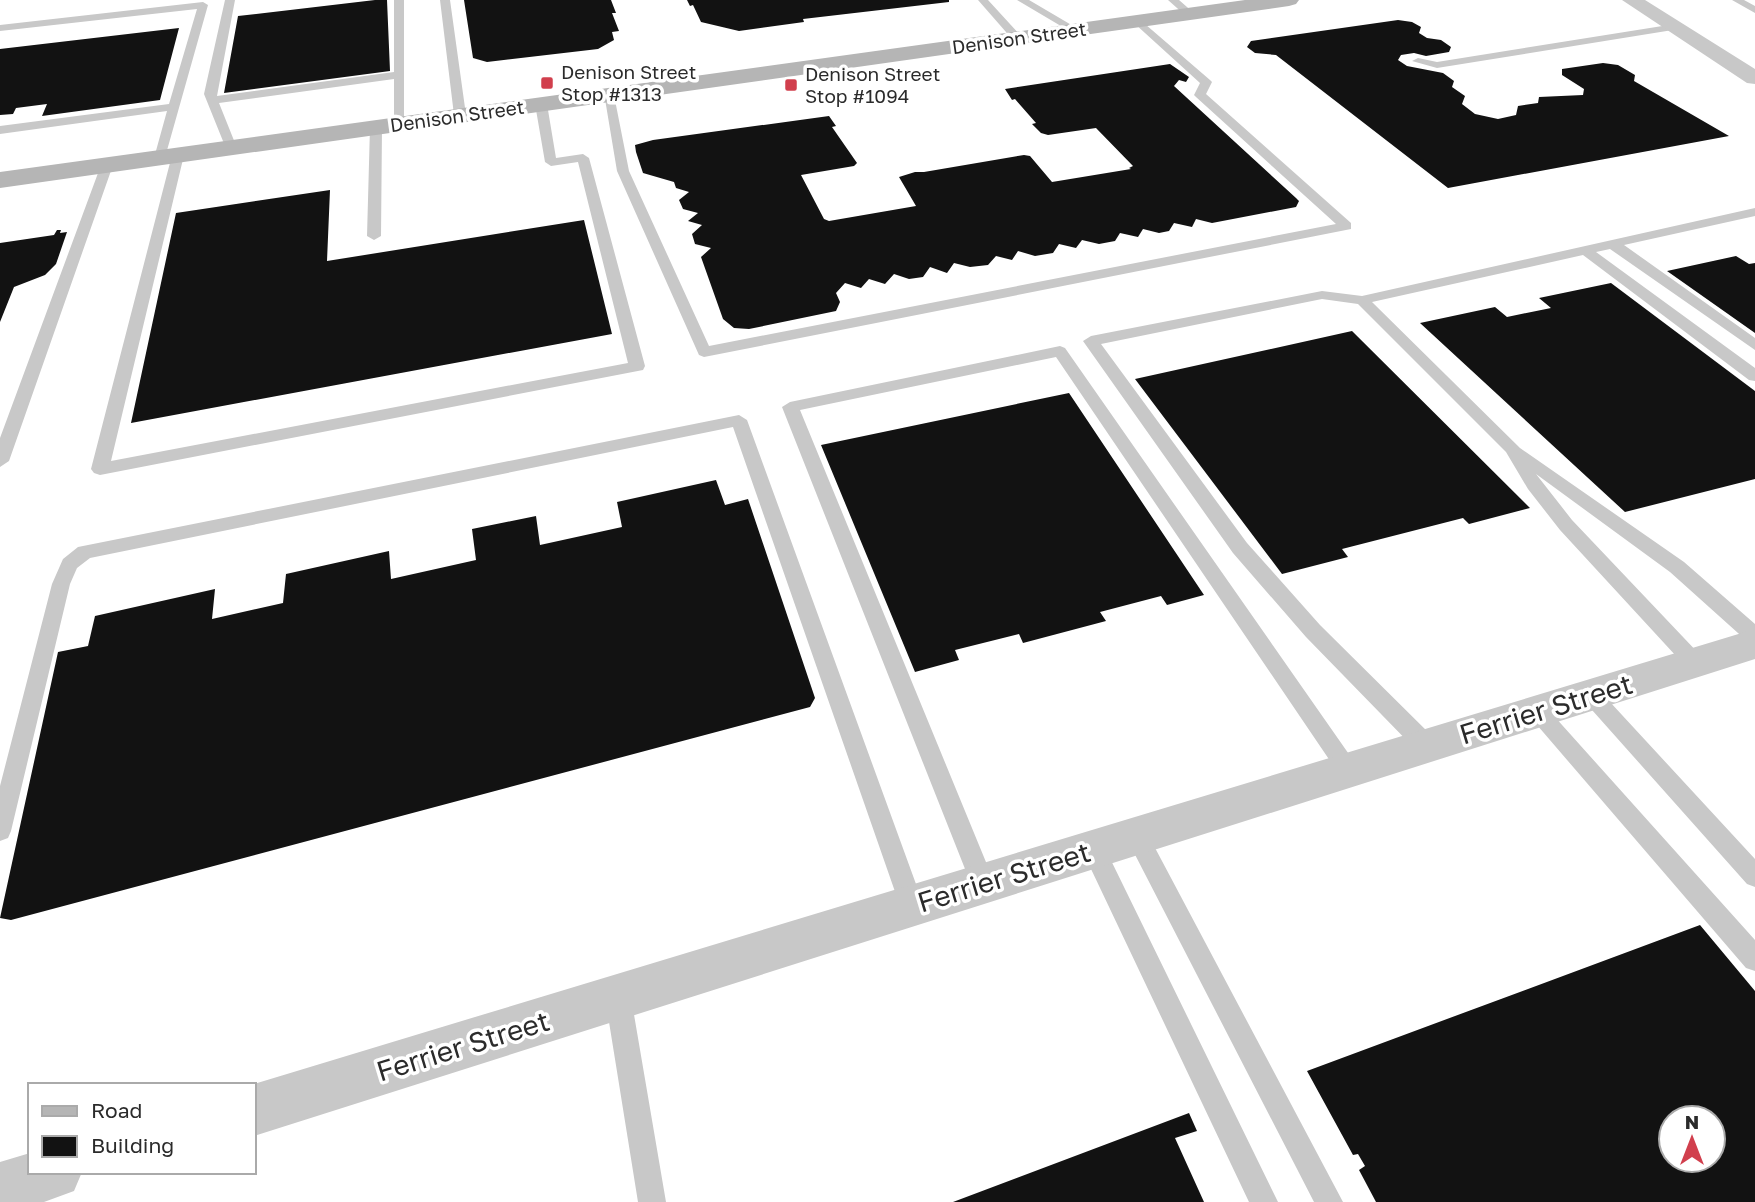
<svg xmlns="http://www.w3.org/2000/svg" width="1755" height="1202" viewBox="0 0 1755 1202" font-family="'Golos Text',sans-serif">
  <style>
    .building { fill: #121212; fill-rule: evenodd }
    .lines { fill: none; stroke-linecap: round; stroke-linejoin: round }
    .lane { fill: #c8c8c8; fill-rule: evenodd }
    .street { fill: #c8c8c8; fill-rule: evenodd }
    .secondary { fill: #b5b5b5; fill-rule: evenodd }
    .poi-dot { fill: #d13f4d; stroke: #fff; stroke-width: 2.5 }
    .labels { text-anchor: middle; stroke-width: 7; stroke-linejoin: round; paint-order: stroke }
    .far-street-label { font-size: 19px; fill: #2b2b2b; stroke: #fff }
    .far-poi-label { font-size: 19px; fill: #2b2b2b; stroke: #fff; text-anchor: start }
    .near-street-label { font-size: 28px; fill: #2b2b2b; stroke: #fff }
  </style>
  <rect width="100%" height="100%" fill="#fff"/>
  <path class="building" d="M375,0H387L390,71L224,93L238,16Z
    M464,0H611L616,13H612L619,31L612,32L614,40L598,49L487,62L473,58Z
    M687,0H949V2L803,19L804,22L739,31L701,22L693,5L690,6Z
    M1398,20L1412,22L1421,27L1419,33L1427,38L1441,40L1451,47L1449,52L1426,56L1414,53L1401,55L1398,60L1407,66L1443,73L1454,81L1452,87L1465,96L1462,104L1475,114L1498,119L1516,115L1518,106L1538,103L1539,97L1583,95L1584,89L1562,75V69L1603,63L1618,65L1635,75L1634,81L1729,136L1448,188L1276,55L1255,53L1247,47L1251,41Z
    M179,28L160,100L42,116L47,104L16,108L13,114L0,115V49Z
    M1170,64L1189,77L1186,82L1179,80L1174,86L1296,198L1299,201L1296,207L1212,223L1196,219L1192,227L1174,223L1169,231L1159,233L1143,229L1138,237L1120,233L1115,241L1099,244L1082,240L1076,248L1059,244L1053,253L1035,256L1018,251L1012,260L996,256L988,265L970,267L954,263L947,273L930,267L923,277L909,279L894,274L885,284L869,279L861,288L845,283L836,293L840,302L836,311L749,329L734,328L723,319L701,257L711,248L695,244L692,234L702,225L688,221L698,213L683,209L679,200L689,192L676,188L674,182L643,173L636,152L635,145L653,140L829,116L836,126L832,127L857,163L854,166L801,175L824,219L829,221L916,206L899,177L915,172H924L1024,155L1030,156L1052,182L1131,169L1129,168L1133,166L1096,128L1048,135L1041,133L1032,124L1036,123L1015,99L1012,100L1005,89Z
    M330,190L327,261L584,220L612,334L131,423L176,213Z
    M57,230H61L60,233L67,232L56,264L45,275L14,287L0,322V243L54,235Z
    M1736,256L1749,264L1755,263V333L1667,271Z
    M1611,283L1755,391V479L1625,512L1420,323L1495,307L1507,317L1551,308L1539,298Z
    M1352,331L1530,508L1469,524L1463,518L1342,549L1348,557L1282,574L1135,379Z
    M1069,393L1204,595L1167,605L1161,596L1100,612L1106,621L1023,643L1019,634L955,650L959,660L915,672L821,445Z
    M716,480L725,505L748,499L815,698L810,707L11,920L0,918L58,652L88,646L95,616L215,589L212,619L283,603L286,574L389,551L391,579L476,560L472,529L536,516L540,545L622,527L617,502Z
    M1700,925L1755,991V1202H1376L1359,1170L1365,1166L1358,1154L1353,1155L1307,1071ZM1671,1118H1713V1160H1671Z
    M1189,1113L1197,1131L1175,1138L1204,1202H953Z"/>
  <g class="lines">
    <path class="lane" d="M225,0H235L217,96L394,72V0H404V127L394,124V79L219,103L237,148L231,152L227,151L204,94Z
      M440,0H450L466,115L460,119L454,115Z
      M978,0H988L1021,36V40H1013Z
      M1017,0H1029L1080,30L1071,32Z
      M1168,0H1179L1195,14L1186,16Z
      M1732,0H1744L1755,6V13Z
      M203,2L208,5L164,161H156L154,158L167,111L0,134V126L169,104L197,9L0,31V25Z
      M1138,18L1210,80L1212,82L1206,94L1351,223V229L704,357L699,355L617,171L604,93L614,95L629,171L709,346L1336,224L1196,97L1194,95L1200,83L1134,23L1133,21Z
      M1675,24L1679,25V29L1437,68L1412,61L1418,58L1437,62Z
      M541,101L547,104L556,158L583,154L589,158L645,366L643,370L100,475L94,473L91,469L172,155L178,151L184,155L111,461L628,363L578,162L551,166L545,162L535,104Z
      M376,123L382,127L381,236L374,240L367,236L370,127Z
      M107,161L113,165L9,461L0,467V438L101,165Z
      M1755,208V216L1624,245L1755,338V350L1610,249L1596,252L1755,368V381L1749,380L1583,255L1372,302L1520,448L1684,562L1755,624V644L1748,642L1670,572L1536,474L1572,520L1702,657L1705,663L1702,669L1695,671L1688,669L1560,530L1528,489L1506,452L1358,304L1322,299L1101,344L1247,543L1320,625L1435,739L1438,746L1435,753L1427,755L1419,753L1306,637L1233,553L1083,341L1091,336L1322,291L1362,296Z
      M1060,346L1065,348L1360,770L1357,777L1349,780L1341,777L1056,357L800,410L995,884L991,892L983,895L975,892L971,884L782,407L790,402Z
      M739,415L747,420L924,906L920,914L912,918L904,914L900,906L733,427L90,558L77,568L70,584L11,831L8,838L0,841V786L52,584L63,559L78,547Z
      M1591,686L1598,689L1755,859V887L1747,884L1584,701L1581,695L1584,689Z
      M1538,703L1545,706L1755,940V971L1746,968L1531,718L1528,712L1531,706Z
      M1137,825L1145,829L1343,1202H1314L1129,843L1126,836L1129,829Z
      M1094,839L1102,842L1278,1202H1249L1082,850L1086,842Z
      M618,984L627,988L631,997L666,1202H638L605,997L609,988Z"/>
    <path class="street" d="M1622,0H1645L1755,69V84L1747,83Z
      M1755,629V659L254,1136V1084Z
      M30,1153V1172H82L74,1191L44,1202H0V1162Z"/>
    <path class="secondary" d="M1245,0H1299L1296,4L1289,6L0,188V172Z"/>
  </g>
  <g class="poi-dot">
    <rect x="540" y="76" width="14" height="14" rx="3.5"/>
    <rect x="784" y="78" width="14" height="14" rx="3.5"/>
  </g>
  <g class="labels">
    <g class="far-street-label">
      <text transform="translate(1019 38) rotate(-8)" y="7">Denison Street</text>
      <text transform="translate(457 116) rotate(-8)" y="7">Denison Street</text>
    </g>
    <g class="far-poi-label">
      <text x="561" y="79">Denison Street<tspan x="561" dy="22">Stop #1313</tspan></text>
      <text x="805" y="81">Denison Street<tspan x="805" dy="22">Stop #1094</tspan></text>
    </g>
    <g class="near-street-label">
      <text transform="translate(1546 709) rotate(-17)" y="10">Ferrier Street</text>
      <text transform="translate(1004 877) rotate(-17)" y="10">Ferrier Street</text>
      <text transform="translate(463 1046) rotate(-17)" y="10">Ferrier Street</text>
    </g>
  </g>
  <rect x="28" y="1083" width="228" height="91" fill="#ffffff" stroke="#aaaaaa" stroke-width="2"/>
  <rect x="42" y="1106" width="35" height="10" fill="#b5b5b5" stroke="#aaaaaa" stroke-width="2"/>
  <text x="91" y="1118" font-size="21" fill="#2b2b2b">Road</text>
  <rect x="42" y="1136" width="35" height="21" fill="#121212" stroke="#aaaaaa" stroke-width="2"/>
  <text x="91" y="1153" font-size="21" fill="#2b2b2b">Building</text>
  <g transform="translate(1692 1139)"><circle r="33" fill="#ffffff" stroke="#aaaaaa" stroke-width="2"/>
  <path d="M0-5L12 26L0 18L-12 26Z" fill="#d13f4d"/>
  <text y="-10" font-size="19" font-weight="bold" text-anchor="middle" fill="#2b2b2b">N</text>
  </g>
</svg>
